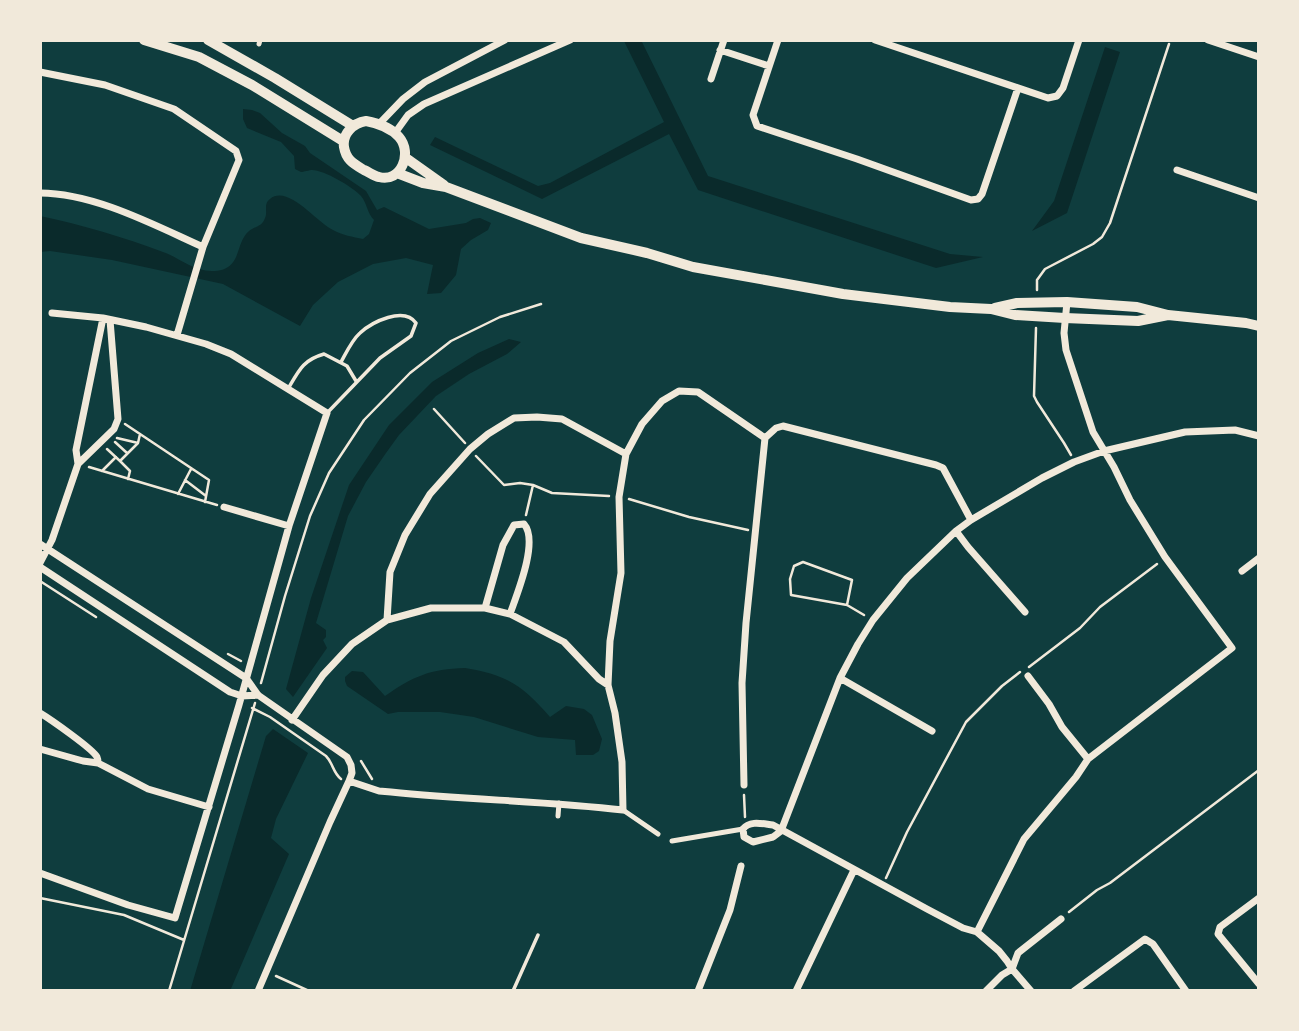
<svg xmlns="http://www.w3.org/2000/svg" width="1299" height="1031" viewBox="0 0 1299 1031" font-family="'Asap Condensed',sans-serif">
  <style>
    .water { fill: #0a2a2b }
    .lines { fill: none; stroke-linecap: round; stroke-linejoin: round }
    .path { stroke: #f1e9da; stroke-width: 2.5 }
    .service { stroke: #f1e9da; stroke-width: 3.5 }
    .pedestrian { stroke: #f1e9da; stroke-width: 5 }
    .minor { stroke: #f1e9da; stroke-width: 7 }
    .primary { stroke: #f1e9da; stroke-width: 10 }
  </style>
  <rect width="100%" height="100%" fill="#0f3d3e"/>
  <path class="water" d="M641,40L708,176L950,254L983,257L936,268L698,190L669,134L542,199L430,145L435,137L538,186L550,183L664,122L624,41Z
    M1105,47L1120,52L1067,213L1032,231L1054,201Z
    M243,109L252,110L260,113L282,133L305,146L310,153L366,191L377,210L384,207L429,229L466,223L473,219L480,218L491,223L488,230L471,240L461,249L456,275L441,293L427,294L433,265L406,258L373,264L338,282L313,305L300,326L223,284L112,260L50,251L40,252V216C83,225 123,237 163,252C180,258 193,271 212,271C243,271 234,244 249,231C255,226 262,227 265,218C268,212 263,204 270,199C288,184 317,223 333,230C342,235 353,237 363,239L369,234L374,220C367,213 367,203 361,196C353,187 324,170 312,170C310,170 303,172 301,172L295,169L294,156L281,142L247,128L243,119Z
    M509,339L521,342L507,354L469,374L436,396L399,435L386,453L366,482L348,516L316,623L326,630V637L323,640L327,648L293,697L286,689L311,598L349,485L389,425L432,382L478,353Z
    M465,668C507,675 522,685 550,717L566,706L584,709L592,715L602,739L599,751L593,755H576L575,740L538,737L474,717L440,712H398L388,714L347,686L345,681V677L352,671L363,672L385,696C414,676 430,669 465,668Z
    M273,729L308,753L276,819L271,838L289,854L230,991H190L266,736Z"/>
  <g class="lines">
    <path class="path" d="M1037,290V280L1045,269L1093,244L1102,237L1110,223L1169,44
      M1036,328L1034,396L1037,402L1064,443L1071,455
      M434,409L465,443
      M125,424L209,480L205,502
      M117,438L138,443
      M115,442L127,453
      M107,449L120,461
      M476,456L504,485L520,483L533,485L552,493L609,496
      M89,467L217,505
      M102,471L116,457
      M128,479L130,471L120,461L138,443L140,434
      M185,480L206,496
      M178,494L191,469
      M629,499L689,517L748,530
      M526,515L533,485
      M40,581L96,617
      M847,605L852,580L803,562L794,566L790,579L791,595L847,605L864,615
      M228,654L241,661
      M1029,667L1080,628L1100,607L1157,564
      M261,683L285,596L310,516L329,473L364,420L410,373L451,341L500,317L541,304
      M252,708L270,717L326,756C333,763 333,773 341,779
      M361,761L372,779
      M744,795L745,817
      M886,878L907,832L966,722L1002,686L1020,672
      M40,898L124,915L184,940
      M1069,912L1097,890L1110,883L1259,770
      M276,976L309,991
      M169,991L255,703"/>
    <path class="service" d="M288,389C299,370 303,360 324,354L347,366L356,381
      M328,412L380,358L411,336L416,323C404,306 372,322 360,333C352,340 346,353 341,362
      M513,991L538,935"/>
    <path class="pedestrian" d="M259,44L260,40
      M623,810L658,834
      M558,816L559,803
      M672,841L743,829"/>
    <path class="minor" d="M778,40L753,115L757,126L857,159L971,200L978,199L982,194L1018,88
      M875,40L1048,98L1057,96L1063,88L1079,40
      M1208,40L1259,57
      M720,50L769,66
      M40,72L105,85L174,109L236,151L239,160L203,247L177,335
      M711,79L724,40
      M379,124L403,99L425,82L505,40
      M395,133L408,115L424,104L570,40
      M1177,170L1259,198
      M40,193C94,193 154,225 203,247
      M765,438L776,428L783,426L936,465L943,468L971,520
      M78,464L114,429L118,419L110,320
      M224,507L289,526
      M956,531L968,547L1025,612
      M40,544L246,678L258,695L347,757L351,765L352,773L349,781L330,822L258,991
      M40,563L52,540L78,464L76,450L103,318
      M40,567L230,692L242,696L258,695
      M1242,571L1259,558
      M485,608L503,545L514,525L524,524C539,541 517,594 510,614
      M387,620L390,572L405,535L430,494L470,449L488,434L514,418L537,417L562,419L626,454
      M1028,676L1049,704L1062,727L1088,759
      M840,678L932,731
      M40,713C50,719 93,749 97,757C98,759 98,761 98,763
      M292,720L323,675L352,644L387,620L431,608H485L510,614L564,642L599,679L608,685
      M40,749L83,761L98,763L148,789L209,807
      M349,781L379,791L391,792C469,800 546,801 623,810L622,762L615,713L608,685L610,641L621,573L619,497L626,454L642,424L662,401L679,391L698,392L765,438
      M744,785L742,683L746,623L765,438
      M781,831L840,678L858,644L873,620L907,578L956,531L971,520L1042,478L1074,462L1104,451L1185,432L1235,430L1259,436
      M781,831L773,837L753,842L744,837L743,829C750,820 763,824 773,825L927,909L963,928L977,932L999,951L1007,961L1012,969L1031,991
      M40,873L128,905L175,918L239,705L289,526L327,413L231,354L206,344L146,327L103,318L52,313
      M1259,898L1220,927L1218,934L1259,984
      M977,932L1024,839L1076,777L1088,759L1232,648L1165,557L1130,500L1114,467L1093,432L1066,350L1064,333L1067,302
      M1012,969L1018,953L1061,919
      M698,991L730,910L741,866
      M796,991L854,870
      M986,991L1002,975L1012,969
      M1074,991L1145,939L1153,944L1186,991"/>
    <path class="primary" d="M144,40L199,57L252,85L343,141
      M208,40L275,78L353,126
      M366,121C377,123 391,128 399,137C413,153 401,183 379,177C374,176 369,172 364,170C354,164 346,160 344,147C342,134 353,123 366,121Z
      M406,158L444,185
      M397,173L423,183L446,187L581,238L647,253L693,267L843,294L950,307L991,309L1015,315L1065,318L1138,321L1168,315
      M995,308L1017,303L1067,302L1137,307L1168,315L1246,323L1259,326"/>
  </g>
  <rect width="1299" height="1031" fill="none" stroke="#f1e9da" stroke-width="84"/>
</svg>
